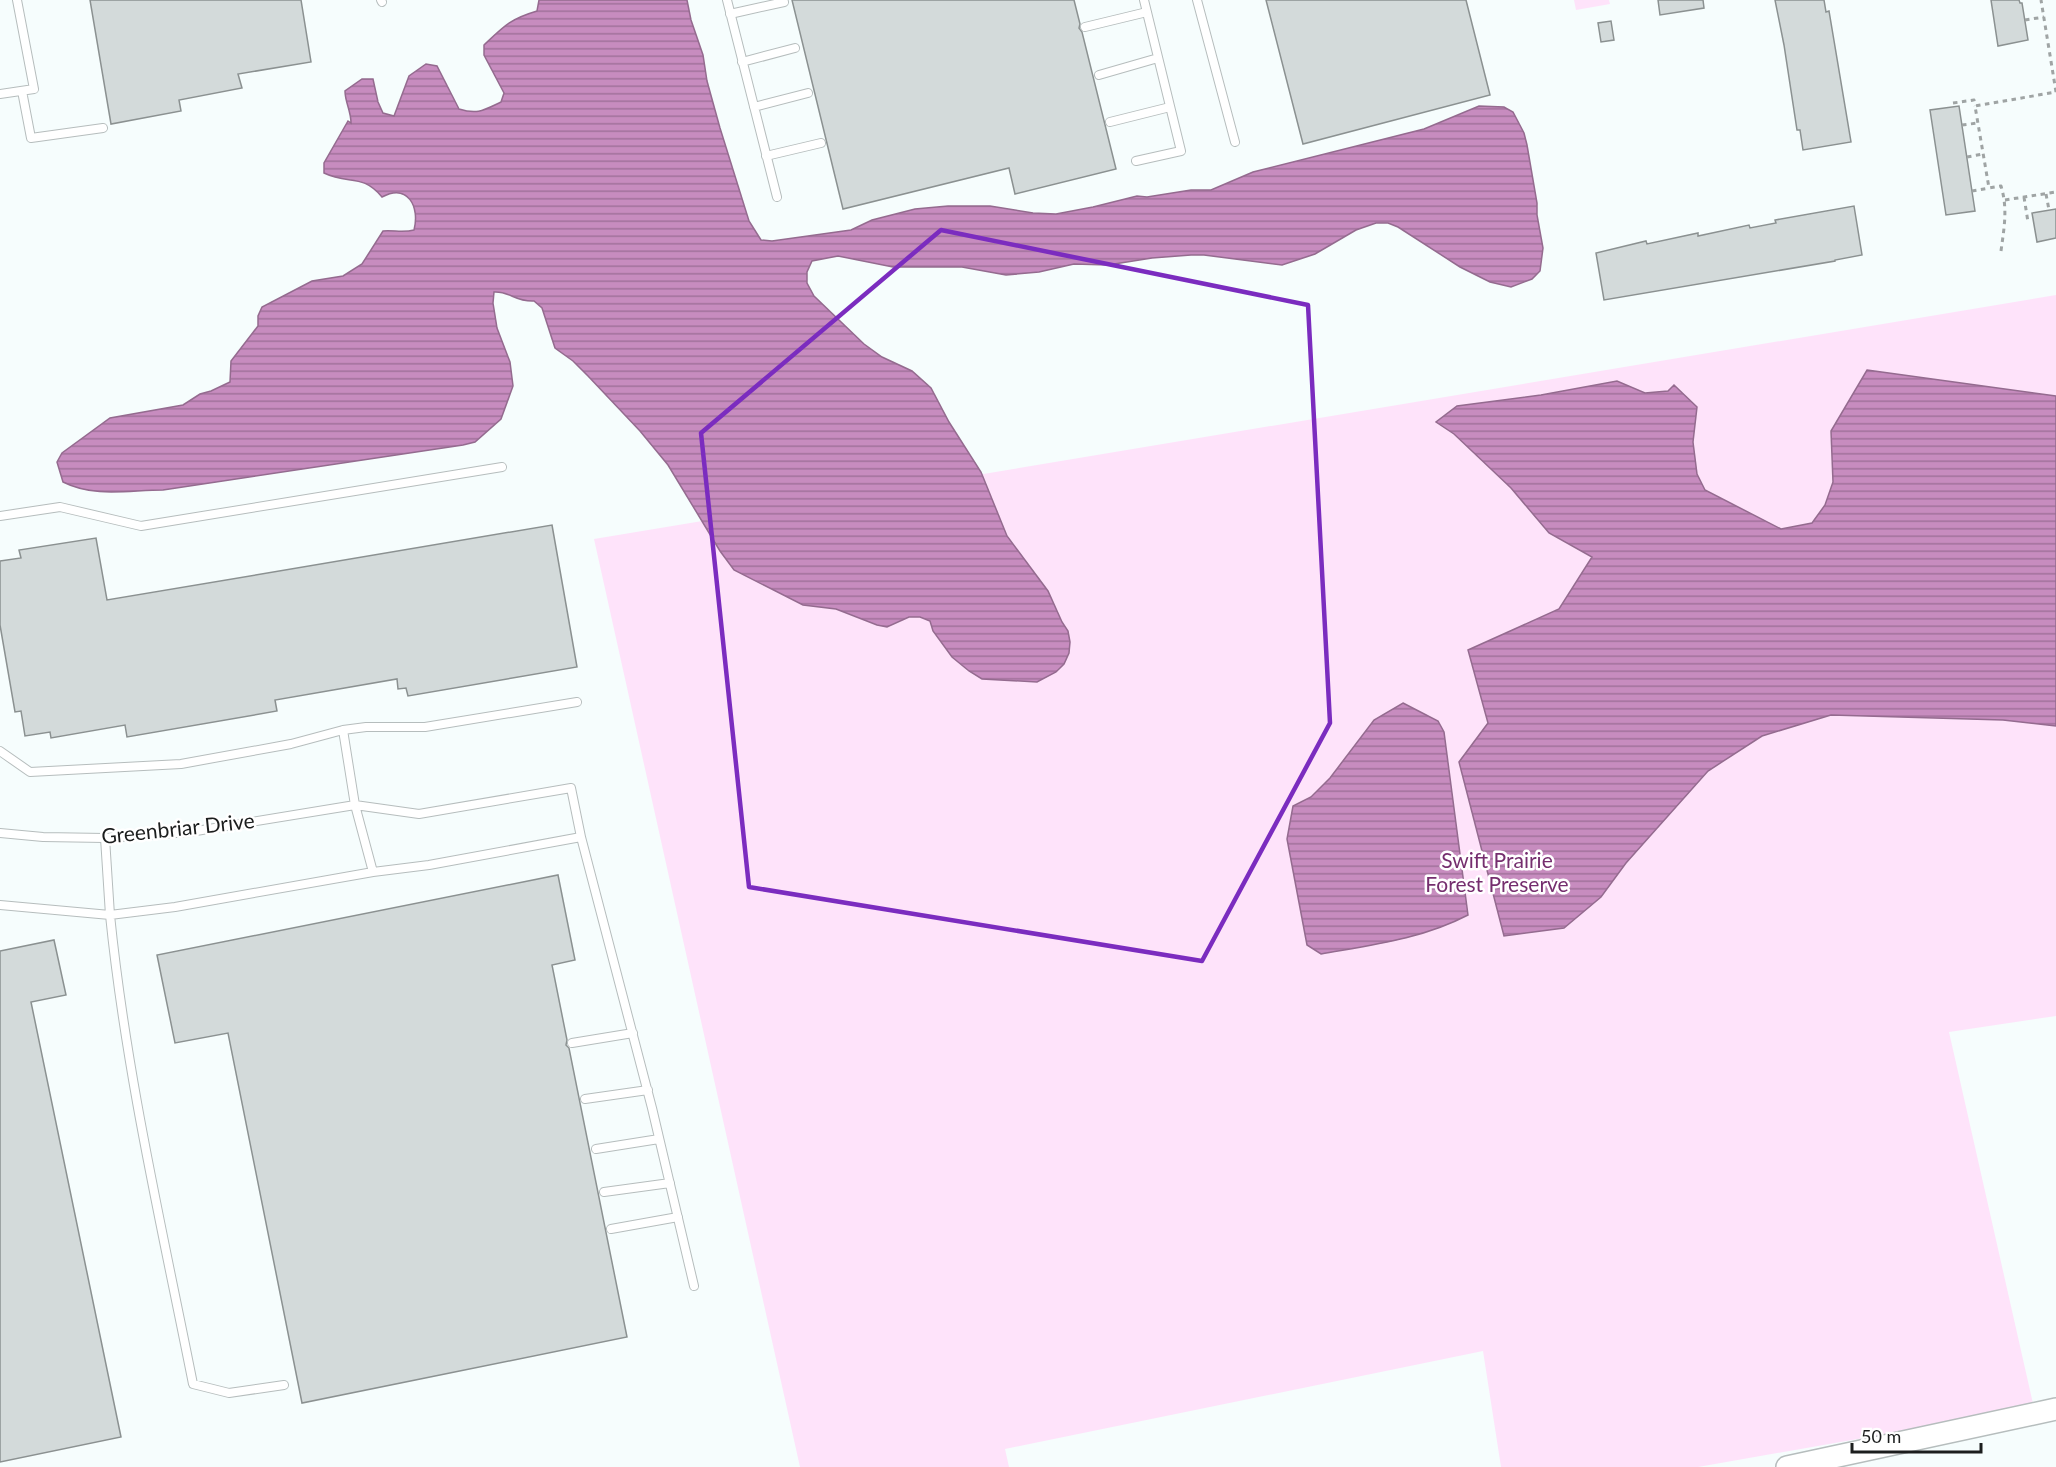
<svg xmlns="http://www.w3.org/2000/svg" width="2056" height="1467" viewBox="0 0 2056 1467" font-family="Lato,sans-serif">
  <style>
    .park { fill: #fee3fa }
    .water { fill: url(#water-rules); stroke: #946b8f; stroke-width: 1.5 }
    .building { fill: #d3dada; stroke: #8b9191; stroke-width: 1.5 }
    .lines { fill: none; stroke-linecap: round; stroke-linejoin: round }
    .lane-casing { stroke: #b6bdbd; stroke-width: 10 }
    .secondary-casing { stroke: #b6bdbd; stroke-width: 24 }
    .path { stroke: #9fa4a4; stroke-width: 3; stroke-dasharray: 4.5 4.5; stroke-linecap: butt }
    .lane { stroke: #fff; stroke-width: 8 }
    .secondary { stroke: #fff; stroke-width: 21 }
    .marked { fill: none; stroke: #7b2cbf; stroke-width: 4.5; stroke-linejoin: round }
    .labels { text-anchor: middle; stroke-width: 5; stroke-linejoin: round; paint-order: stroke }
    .street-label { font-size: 21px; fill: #1c1e1e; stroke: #fff }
    .park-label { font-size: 21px; fill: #752e6e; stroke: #fff }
  </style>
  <defs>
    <pattern id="water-rules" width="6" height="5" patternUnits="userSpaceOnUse" patternTransform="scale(1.5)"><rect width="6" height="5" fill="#c78cbf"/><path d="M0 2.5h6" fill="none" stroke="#a1729b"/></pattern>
  </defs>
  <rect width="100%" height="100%" fill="#f6fdfd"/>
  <path class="park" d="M1574,0H1609L1610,4L1576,10Z
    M2056,295V1016L1949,1032L2034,1408L1698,1467H1501L1483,1351L1005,1449L1009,1467H800L594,539Z"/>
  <path class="water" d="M539,0H687L691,20L703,55L707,81L720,128L749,221L761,240L772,241L851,230L872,220L915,209L948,206H990L1033,213L1056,214L1093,207L1137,196L1147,197L1191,190H1211L1253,172L1424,129L1479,106L1504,107L1513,112L1524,133L1527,145L1537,203V215L1543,248L1540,271L1532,279L1511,287L1490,282L1460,267L1398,227L1388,223H1376L1356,230L1315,254L1282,265L1204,255H1191L1152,258L1108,265L1074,264L1039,272L1006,275L962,267H893L838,256L812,261L807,272V283L814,296L864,344L882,357L912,371L931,388L949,422L981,472L1007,536L1048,591L1062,622L1068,631L1070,642L1069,653L1064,664L1056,672L1037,682L982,679L969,671L952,657L933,631L930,621L920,617H909L887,627L877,625L836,609L803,605L734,570L720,551L668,465L640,431L588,376L573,361L555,348L542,308L534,301C515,302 510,291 494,292L493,303L497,328L510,362L513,386L501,419L475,442L463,445L163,490C129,490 95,498 63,482L57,462L62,453L110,418L183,405L200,394L211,391L230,382L231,361L258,326V316L262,307L312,281L343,276L362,264L383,231C394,230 403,233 414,230C420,207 408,183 382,197C362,173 349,185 324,173V163L348,121L351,123C351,111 345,102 345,91L362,79H373L378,102L383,113L394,116L409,76L426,64L437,66L459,109C478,115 484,110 501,102L504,93L484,55V45C504,26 510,19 537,11Z
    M1867,370L2056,396V726L2003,720L1831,715L1762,736L1708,771L1626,863L1601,897L1564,928L1504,936L1459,762L1488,723L1468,650L1559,609L1592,557L1549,533L1511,488L1454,434L1436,422L1457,406L1541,395L1617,381L1645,393L1668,391L1674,385L1697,407L1693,442L1697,474L1705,490L1781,529L1812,523L1825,505L1833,482L1831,431Z
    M1403,703L1438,721L1444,732L1468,915C1422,939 1372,945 1321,954L1307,945L1287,839L1293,806L1311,797L1330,778L1374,720Z"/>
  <path class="building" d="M90,0H301L311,62L238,74L242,88L179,100L181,111L111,124Z
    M792,0H1074L1080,24L1079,28L1082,32L1116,169L1015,194L1009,168L843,209Z
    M1266,0H1466L1490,95L1303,144Z
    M1658,0H1703L1704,8L1660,15Z
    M1775,0H1824L1826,12L1829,11L1851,142L1803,150L1800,130H1797L1784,45Z
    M1991,0H2019L2020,3H2022L2028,40L1998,46Z
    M1611,21L1614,40L1601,42L1598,23Z
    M1959,106L1975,211L1946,215L1930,110Z
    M1854,206L1862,255L1835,260V261L1604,300L1596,253L1646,241L1647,244L1698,233V236L1749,225L1750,228L1776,223L1775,220Z
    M2056,209V238L2037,242L2032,213Z
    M552,525L577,667L408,696L406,688L398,689L397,679L275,700L277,711L127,737L125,725L51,738L50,732L25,736L21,711L15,712L0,625V561L21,558L19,550L96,538L107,600Z
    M558,875L575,960L552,965L567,1040L566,1045L569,1048L627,1337L302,1403L228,1033L175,1043L157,955Z
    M54,940L66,995L31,1002L121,1437L0,1462V951Z"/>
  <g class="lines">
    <defs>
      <path id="lane" d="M381,0L382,2
        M727,0L777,197
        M1197,0L1235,142
        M730,14L784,2
        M1085,27L1147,12
        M742,62L795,48
        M1099,75L1158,58
        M22,91L31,138L103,128
        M0,94L34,89L17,0
        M754,107L808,93
        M1110,122L1170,107
        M766,156L821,143
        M1136,161L1181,151L1144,0
        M0,516L60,507L141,526L502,467
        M0,751L30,772L181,764L291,744L343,730L366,727H425L577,702
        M0,833L43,837L105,838L190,832L355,805L419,814L571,788L581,837L429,865L373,872
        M581,837L652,1108L694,1286
        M0,905L110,915L105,838
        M572,1043L633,1033
        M585,1099L648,1090
        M596,1149L659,1139
        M604,1192L670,1183
        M611,1229L678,1217
        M284,1385L229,1393L193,1384C162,1228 126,1073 110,915L175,907L373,872L355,805L343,730"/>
      <path id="secondary" d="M1787,1467L2056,1409"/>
    </defs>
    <use href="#lane" class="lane-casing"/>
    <use href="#secondary" class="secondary-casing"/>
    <path class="path" d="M2025,20L2044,17
      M1953,103L1974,100L1975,106
      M1962,125L1978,123
      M1967,157L1983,154
      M1972,191L1989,188
      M2046,194L2049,210
      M2024,197L2028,222
      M2005,200L2056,192
      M2001,251C2004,228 2008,209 2001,186L1989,188L1975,106L2056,92L2041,0"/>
    <use href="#lane" class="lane"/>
    <use href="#secondary" class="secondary"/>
  </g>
  <path class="marked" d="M941,230L1308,305L1330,723L1202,961L749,887L701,433Z"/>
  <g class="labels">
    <g class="street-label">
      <text transform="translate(178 829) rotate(-6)" y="7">Greenbriar Drive</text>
    </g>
    <g class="park-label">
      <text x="1497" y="868">Swift Prairie<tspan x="1497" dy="24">Forest Preserve</tspan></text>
    </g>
  </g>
  <path d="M1852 1443v9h129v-9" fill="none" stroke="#1c1e1e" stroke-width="3"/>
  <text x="1861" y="1443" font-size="18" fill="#1c1e1e" stroke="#ffffff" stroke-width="4.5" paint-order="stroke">50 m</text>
</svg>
